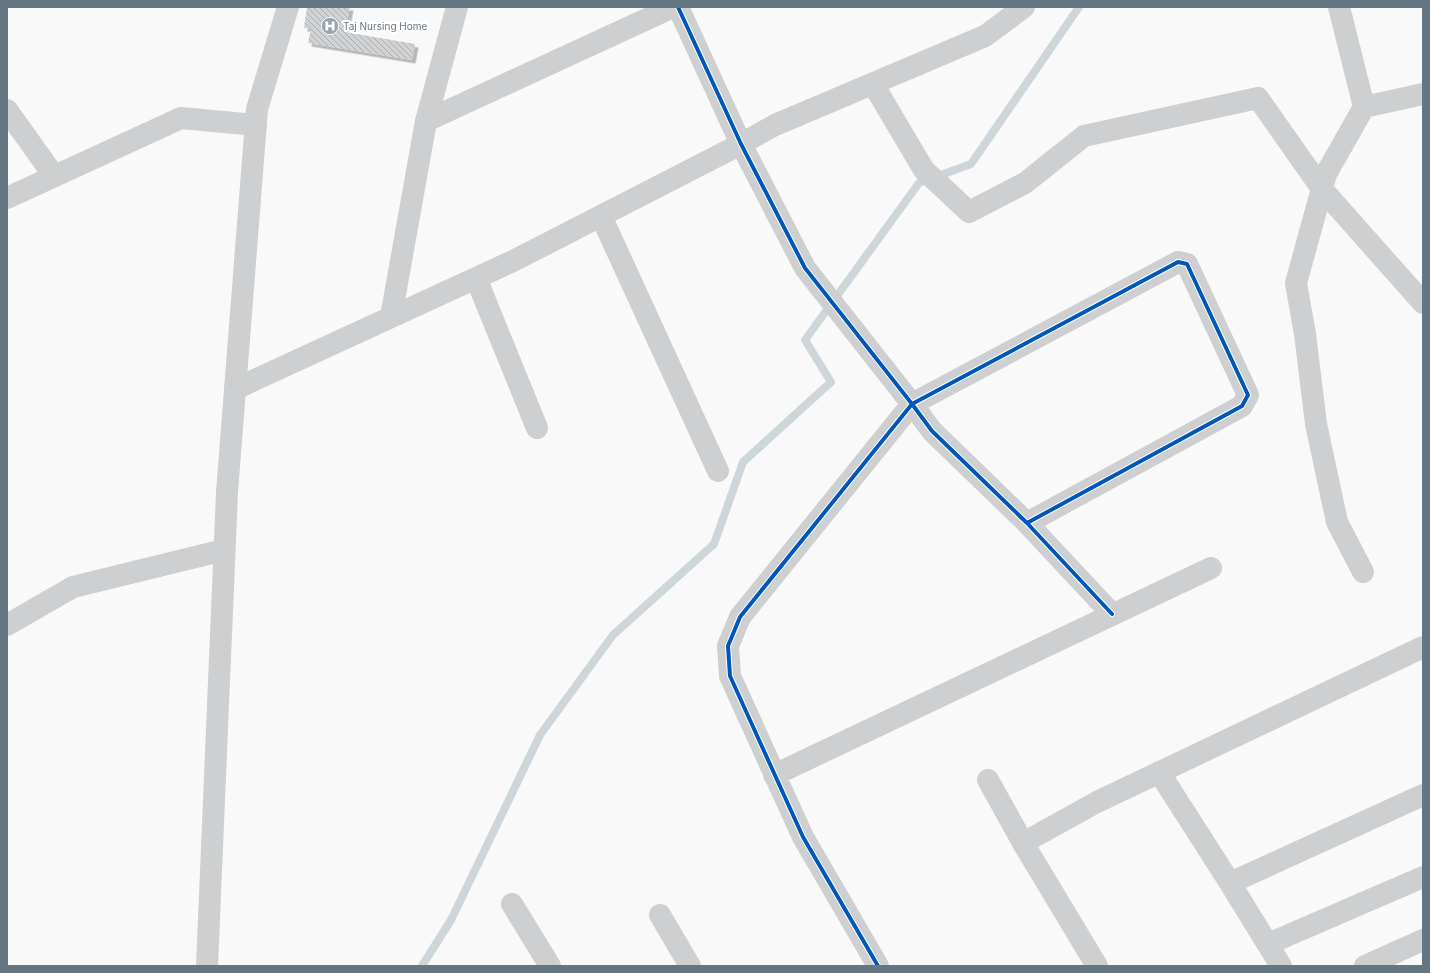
<svg xmlns="http://www.w3.org/2000/svg" width="1430" height="973" viewBox="0 0 1430 973" font-family="Inter,sans-serif">
  <style>
    .lines { fill: none; stroke-linecap: round; stroke-linejoin: round }
    .stream { stroke: #ced6d9; stroke-width: 8 }
    .building { fill: url(#building-back-hatch); filter: url(#shadow) }
    .minor { stroke: #cecfd0; stroke-width: 22 }
    .tertiary { stroke: #cecfd0; stroke-width: 22 }
    .cycleway-casing { stroke: #fff; stroke-width: 6 }
    .cycleway { stroke: #0057b8; stroke-width: 4 }
    .labels { text-anchor: middle; stroke-width: 4; stroke-linejoin: round; paint-order: stroke }
    .poi-label { font-size: 10px; fill: #657683; stroke: #fff; text-anchor: start }
  </style>
  <defs>
    <pattern id="building-back-hatch" width="6" height="6" patternUnits="userSpaceOnUse"><rect width="6" height="6" fill="#d0d2d3"/><path d="M-1 5l2 2M0 0l6 6M5-1l2 2" fill="none" stroke="#acafb1"/></pattern>
    <filter id="shadow"><feDropShadow dx="3.5" dy="3.5" stdDeviation="0" flood-color="#0004"/></filter>
  </defs>
  <rect width="100%" height="100%" fill="#f9f9f9"/>
  <g class="lines">
    <path class="stream" d="M422,966L451,920L540,735L613,635L714,544L743,462L831,382L805,340L919,183L971,164L1079,7"/>
  </g>
  <path class="building" d="M307,7H350L345,32L415,44L412,60L308,43L311,29L304,28Z"/>
  <g class="lines">
    <path class="minor" d="M678,7L741,144L805,268L912,404L740,617L728,646L730,676L803,837L878,966
      M1339,7L1364,107L1326,174L1296,283L1305,334L1316,424L1337,522L1363,572
      M873,84L924,170L969,212L1025,183L1084,136L1258,98L1322,189L1423,303
      M1364,107L1423,94
      M7,110L54,176
      M426,121L457,7
      M7,198L181,118L256,125
      M601,216L718,471
      M476,278L537,428
      M391,317L426,121L673,7
      M235,389L513,261L741,144L775,125L985,36L1024,7
      M1027,523L1242,406L1248,395L1187,264L1178,262L912,404L932,431L1027,523L1112,614
      M7,625L73,587L224,550
      M1159,772L1230,883L1281,966
      M774,775L1211,568
      M988,780L1023,843L1097,966
      M1023,843L1097,802L1423,647
      M1230,883L1423,795
      M512,904L550,966
      M660,915L690,966
      M1268,944L1423,877
      M1365,966L1423,940"/>
    <path class="tertiary" d="M207,966L227,492L257,109L288,7"/>
    <defs>
      <path id="cycleway" d="M678,7L741,144L805,268L912,404L740,617L728,646L730,676L803,837L878,966
        M1027,523L1242,406L1248,395L1187,264L1178,262L912,404L932,431L1027,523L1112,614"/>
    </defs>
    <use href="#cycleway" class="cycleway-casing"/>
    <use href="#cycleway" class="cycleway"/>
  </g>
  <defs>
    <symbol id="hospital-disc" viewBox="-11 -11 22 22"><circle r="9.5" fill="#99a4ac" stroke="#fff"/><path d="M-5-5h3v3.5h4V-5h3V5h-3V1.5h-4V5h-3Z" fill="#fff"/></symbol>
  </defs>
  <g fill-rule="evenodd">
    <use href="#hospital-disc" x="320" y="16" width="20" height="20"/>
  </g>
  <g class="labels">
    <g class="poi-label">
      <text x="343" y="30">Taj Nursing Home</text>
    </g>
  </g>
  <rect width="1430" height="973" fill="none" stroke="#657683" stroke-width="16"/>
</svg>
